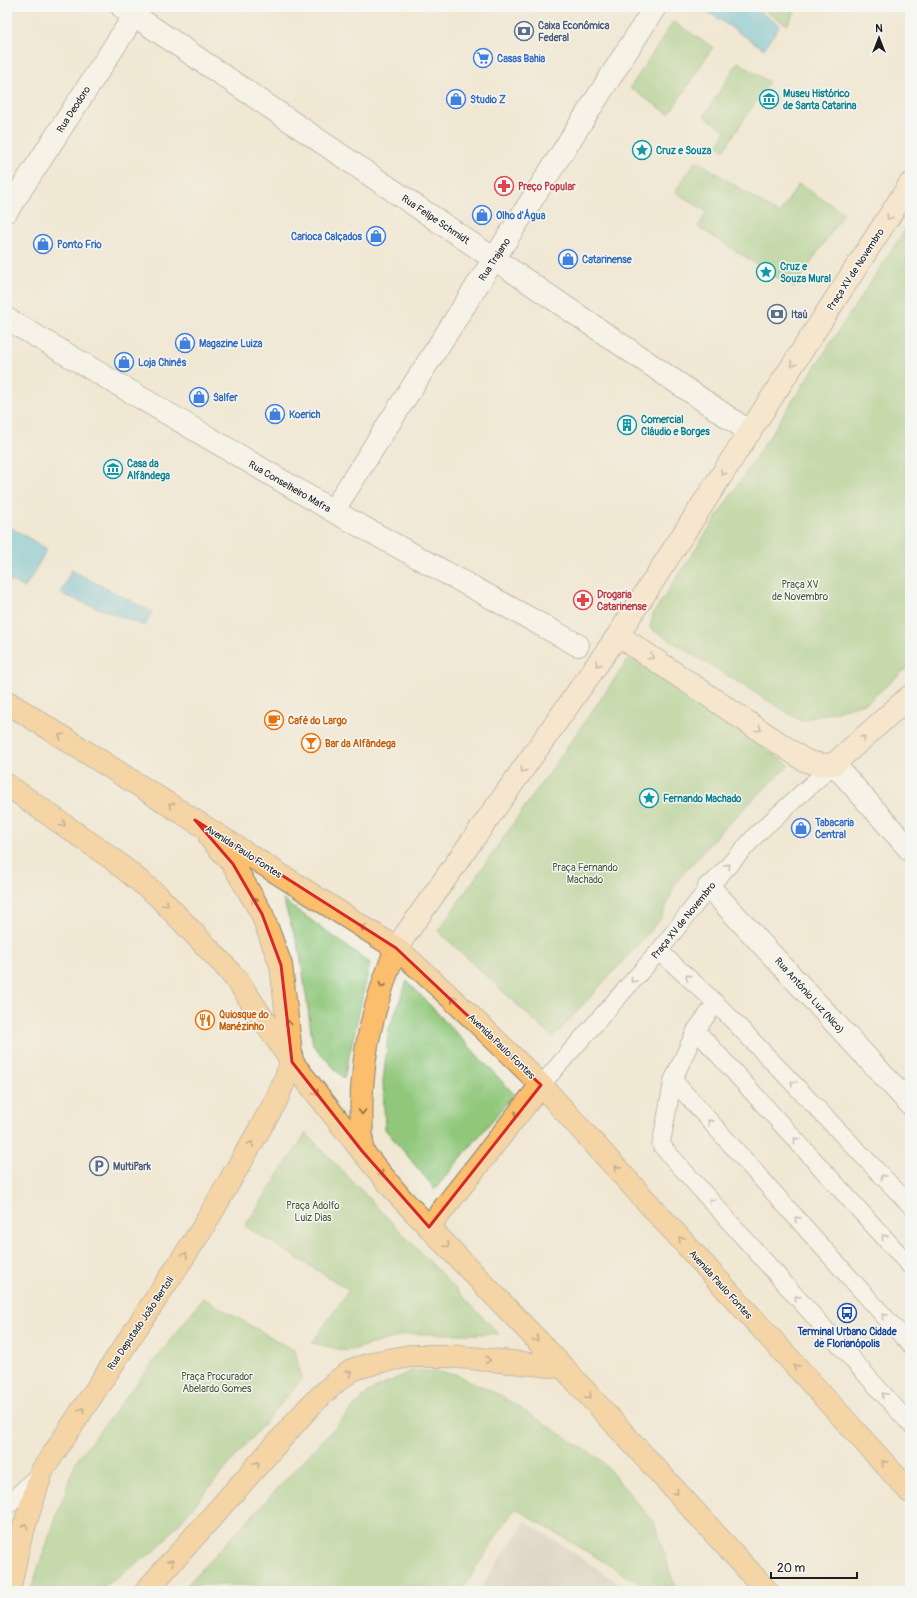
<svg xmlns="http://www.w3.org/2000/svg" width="917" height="1598" viewBox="0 0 917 1598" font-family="Pangolin,sans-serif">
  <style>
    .industrial { fill: #ccc2b9 }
    .green { fill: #90c77a; stroke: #56724b }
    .water { fill: #5cc0da; stroke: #3c6e7b }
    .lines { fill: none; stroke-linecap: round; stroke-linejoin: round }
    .lane-casing { stroke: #868278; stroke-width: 19 }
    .street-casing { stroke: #868278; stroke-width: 24 }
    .secondary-casing { stroke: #868278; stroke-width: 24 }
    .primary-casing { stroke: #868278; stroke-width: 24 }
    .lane { stroke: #fff; stroke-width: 17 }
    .street { stroke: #fff; stroke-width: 22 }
    .secondary { stroke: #fde5c5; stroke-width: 22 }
    .primary { stroke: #fabe6d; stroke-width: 22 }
    .oneway { stroke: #988b79 }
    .oneway2 { stroke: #8b6d44 }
    .oneway3 { stroke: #999 }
    .marked { fill: none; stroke: #d62828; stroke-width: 3; stroke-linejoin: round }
    .labels { text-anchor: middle; stroke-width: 3; stroke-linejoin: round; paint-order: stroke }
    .service-label { font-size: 10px; font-weight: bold; fill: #4e5e75; stroke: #f6f6f2; text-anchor: start }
    .shop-label { font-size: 10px; font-weight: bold; fill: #366cbe; stroke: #f6f6f2; text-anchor: start }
    .culture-label { font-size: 10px; font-weight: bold; fill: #0d838f; stroke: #f6f6f2; text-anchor: start }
    .street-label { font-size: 10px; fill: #1c1c1c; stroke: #f6f6f2 }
    .health-label { font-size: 10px; font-weight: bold; fill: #be3a42; stroke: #f6f6f2; text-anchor: start }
    .park-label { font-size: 10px; fill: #45583d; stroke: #f6f6f2 }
    .food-label { font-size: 10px; font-weight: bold; fill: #c56008; stroke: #f6f6f2; text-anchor: start }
    .transit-label { font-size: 10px; font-weight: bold; fill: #164399; stroke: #f6f6f2 }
  </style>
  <rect width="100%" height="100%" fill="#f6f6f2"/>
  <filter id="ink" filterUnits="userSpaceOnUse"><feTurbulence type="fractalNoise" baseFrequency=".025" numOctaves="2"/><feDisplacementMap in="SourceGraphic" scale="8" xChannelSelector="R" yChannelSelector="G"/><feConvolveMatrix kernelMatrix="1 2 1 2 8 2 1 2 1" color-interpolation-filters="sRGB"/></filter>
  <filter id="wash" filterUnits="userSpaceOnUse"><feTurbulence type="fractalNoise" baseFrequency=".012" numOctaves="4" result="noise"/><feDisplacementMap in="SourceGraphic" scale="16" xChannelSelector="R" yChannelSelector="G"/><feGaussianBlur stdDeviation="0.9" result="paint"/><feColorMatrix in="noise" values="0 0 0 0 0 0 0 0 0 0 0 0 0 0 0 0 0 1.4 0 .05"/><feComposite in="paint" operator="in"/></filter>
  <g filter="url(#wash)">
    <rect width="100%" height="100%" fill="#f0e8d3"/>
    <path class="industrial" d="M526,1521L631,1591H478Z"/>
    <path class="green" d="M759,7H798L787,25Z
      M673,22L713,47L669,114L630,88Z
      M738,62L769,82L724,150L717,146L726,131L704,116Z
      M696,160L779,214L799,184L844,213L794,288L698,227L707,212L675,192Z
      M910,222V665L868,702L801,721L650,628L653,614Z
      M630,657L789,765L721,831L676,882L661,919L553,1038L438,931Z
      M283,900L370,963L344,1079L313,1045L300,952Z
      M407,981L514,1094L435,1189L385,1129L383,1082L389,1030Z
      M306,1133L499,1334H407L347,1351L312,1343L349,1290L245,1226Z
      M203,1298L295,1351L302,1379L156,1550L97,1591H30L76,1461Z
      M413,1370L455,1374L500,1395L601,1460L655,1524L676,1591H652L515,1508L461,1591H261L257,1585H187L368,1392Z"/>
    <path class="water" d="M700,7H752L780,25L764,49Z
      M7,525L47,549L25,588L7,579Z
      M71,570L152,612L145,626L61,594Z"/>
  </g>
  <g filter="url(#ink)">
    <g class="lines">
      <defs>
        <path id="lane" d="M659,951L716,1003L910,1205
          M716,1003L696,1030L673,1080L661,1145L910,1424
          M696,1030L910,1266
          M673,1080L910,1345
          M541,1085L659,951L709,887L758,833L834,764
          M7,1506L41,1472"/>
        <path id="street" d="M122,7L750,432
          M7,211L140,7
          M7,319L333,511L578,645
          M333,511L655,7
          M834,764L910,850
          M709,887L910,1104"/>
        <path id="secondary" d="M618,635L804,760C814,764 823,766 834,764L910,696
          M396,948L618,635L910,184"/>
        <path id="primary" d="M7,702L396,948C446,992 494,1038 541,1085L910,1492
          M7,785L111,858L158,896L224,965L239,983L292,1062L362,1151L400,1197L563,1367L767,1591
          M362,1151C362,1127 360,1102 363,1078C366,1033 380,990 396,948
          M429,1227L541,1085
          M9,1591L19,1543L42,1471L202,1229L276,1101L292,1062L281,965L262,914L233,864L210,838
          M146,1591L310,1406L337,1381L354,1369L378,1362L410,1356H449L563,1367"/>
      </defs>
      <use href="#lane" class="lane-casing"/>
      <use href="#street" class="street-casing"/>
      <use href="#secondary" class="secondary-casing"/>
      <use href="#primary" class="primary-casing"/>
      <use href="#lane" class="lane"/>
      <use href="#street" class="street"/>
      <use href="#secondary" class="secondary"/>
      <use href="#primary" class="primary"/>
    </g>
    <defs><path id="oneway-chevron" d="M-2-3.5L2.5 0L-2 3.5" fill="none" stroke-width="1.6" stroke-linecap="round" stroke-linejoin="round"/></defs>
    <g class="oneway">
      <use href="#oneway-chevron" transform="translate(889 217) rotate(123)"/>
      <use href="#oneway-chevron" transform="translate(793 364) rotate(123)"/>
      <use href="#oneway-chevron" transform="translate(723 473) rotate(123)"/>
      <use href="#oneway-chevron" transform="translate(651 657) rotate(34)"/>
      <use href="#oneway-chevron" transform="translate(598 664) rotate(125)"/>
      <use href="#oneway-chevron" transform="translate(759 729) rotate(34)"/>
      <use href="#oneway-chevron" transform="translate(863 738) rotate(-42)"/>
      <use href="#oneway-chevron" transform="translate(523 770) rotate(125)"/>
    </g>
    <g class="oneway2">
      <use href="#oneway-chevron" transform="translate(61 736) rotate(-148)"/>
      <use href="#oneway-chevron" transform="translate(171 805) rotate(-148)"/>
      <use href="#oneway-chevron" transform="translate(63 824) rotate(35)"/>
      <use href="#oneway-chevron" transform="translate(254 900) rotate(-120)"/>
      <use href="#oneway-chevron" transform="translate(166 904) rotate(46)"/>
      <use href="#oneway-chevron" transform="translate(363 927) rotate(-147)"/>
      <use href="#oneway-chevron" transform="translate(382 985) rotate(109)"/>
      <use href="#oneway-chevron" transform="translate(453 999) rotate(-136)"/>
      <use href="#oneway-chevron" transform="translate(288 1023) rotate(-97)"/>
      <use href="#oneway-chevron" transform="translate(316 1093) rotate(52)"/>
      <use href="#oneway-chevron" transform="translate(362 1112) rotate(90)"/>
      <use href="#oneway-chevron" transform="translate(517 1115) rotate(128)"/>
      <use href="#oneway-chevron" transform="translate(251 1144) rotate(-60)"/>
      <use href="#oneway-chevron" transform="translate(617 1168) rotate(-132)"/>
      <use href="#oneway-chevron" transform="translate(381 1174) rotate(50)"/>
      <use href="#oneway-chevron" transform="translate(681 1239) rotate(-132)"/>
      <use href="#oneway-chevron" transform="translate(447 1245) rotate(46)"/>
      <use href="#oneway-chevron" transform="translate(185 1255) rotate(-57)"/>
      <use href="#oneway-chevron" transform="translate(536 1339) rotate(46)"/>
      <use href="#oneway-chevron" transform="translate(488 1360) rotate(6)"/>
      <use href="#oneway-chevron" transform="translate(796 1367) rotate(-132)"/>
      <use href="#oneway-chevron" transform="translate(349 1373) rotate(-33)"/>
      <use href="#oneway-chevron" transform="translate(589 1396) rotate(48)"/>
      <use href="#oneway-chevron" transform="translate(82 1410) rotate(-56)"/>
      <use href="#oneway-chevron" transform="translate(884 1463) rotate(-132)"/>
      <use href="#oneway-chevron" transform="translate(257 1464) rotate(-49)"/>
      <use href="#oneway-chevron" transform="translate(676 1492) rotate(48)"/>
      <use href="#oneway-chevron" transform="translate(25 1526) rotate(-73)"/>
      <use href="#oneway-chevron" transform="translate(171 1562) rotate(-49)"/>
    </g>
    <g class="oneway3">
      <use href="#oneway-chevron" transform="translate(728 866) rotate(-48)"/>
      <use href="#oneway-chevron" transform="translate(688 977) rotate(-138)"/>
      <use href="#oneway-chevron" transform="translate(633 980) rotate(131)"/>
      <use href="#oneway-chevron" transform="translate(793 1083) rotate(-134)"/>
      <use href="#oneway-chevron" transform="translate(710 1122) rotate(-132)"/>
      <use href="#oneway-chevron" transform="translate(796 1140) rotate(-132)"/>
      <use href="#oneway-chevron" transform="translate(883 1177) rotate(-134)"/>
      <use href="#oneway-chevron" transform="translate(711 1201) rotate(-132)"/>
      <use href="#oneway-chevron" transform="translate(797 1219) rotate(-132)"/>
      <use href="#oneway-chevron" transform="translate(884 1237) rotate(-132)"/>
      <use href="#oneway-chevron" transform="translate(797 1298) rotate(-132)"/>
      <use href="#oneway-chevron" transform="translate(884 1316) rotate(-132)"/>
      <use href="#oneway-chevron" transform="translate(884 1395) rotate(-132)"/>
    </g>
  </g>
  <path d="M0 0H917V1598H0ZM195,820L396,948L541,1085L429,1227L362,1151L292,1062L281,965L262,914L233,864Z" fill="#f0e8d3" fill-opacity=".55" fill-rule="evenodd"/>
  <path class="marked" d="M195,820L396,948L541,1085L429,1227L362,1151L292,1062L281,965L262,914L233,864Z"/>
  <defs>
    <symbol id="bank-ring" viewBox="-11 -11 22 22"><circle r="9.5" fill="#f6f6f2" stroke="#5c6f8a" stroke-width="1.5"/><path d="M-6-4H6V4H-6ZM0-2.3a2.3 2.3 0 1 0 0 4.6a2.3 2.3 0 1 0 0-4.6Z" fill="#5c6f8a"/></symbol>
    <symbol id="supermarket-ring" viewBox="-11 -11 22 22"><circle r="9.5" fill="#f6f6f2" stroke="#3f7fe0" stroke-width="1.5"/><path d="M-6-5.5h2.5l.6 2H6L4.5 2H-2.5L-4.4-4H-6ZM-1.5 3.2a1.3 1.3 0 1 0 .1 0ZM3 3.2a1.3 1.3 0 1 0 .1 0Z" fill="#3f7fe0"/></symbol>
    <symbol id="shop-ring" viewBox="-11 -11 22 22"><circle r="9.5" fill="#f6f6f2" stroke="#3f7fe0" stroke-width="1.5"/><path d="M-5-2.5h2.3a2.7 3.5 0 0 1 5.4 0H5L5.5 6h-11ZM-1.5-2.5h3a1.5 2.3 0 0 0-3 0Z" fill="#3f7fe0"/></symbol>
    <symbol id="museum-ring" viewBox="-11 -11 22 22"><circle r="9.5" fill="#f6f6f2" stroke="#0f9aa8" stroke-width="1.5"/><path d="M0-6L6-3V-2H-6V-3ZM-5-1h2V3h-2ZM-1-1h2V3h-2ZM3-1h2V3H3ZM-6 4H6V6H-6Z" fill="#0f9aa8"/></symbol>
    <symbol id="sight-ring" viewBox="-11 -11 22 22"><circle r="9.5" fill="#f6f6f2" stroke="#0f9aa8" stroke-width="1.5"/><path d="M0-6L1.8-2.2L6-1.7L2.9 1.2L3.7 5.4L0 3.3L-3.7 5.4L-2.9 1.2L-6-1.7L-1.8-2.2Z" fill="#0f9aa8"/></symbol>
    <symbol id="pharmacy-ring" viewBox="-11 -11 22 22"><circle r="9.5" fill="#f6f6f2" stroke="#e0444e" stroke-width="1.5"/><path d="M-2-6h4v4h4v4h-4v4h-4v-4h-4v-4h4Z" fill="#e0444e"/></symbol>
    <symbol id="building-ring" viewBox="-11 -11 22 22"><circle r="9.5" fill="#f6f6f2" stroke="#0f9aa8" stroke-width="1.5"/><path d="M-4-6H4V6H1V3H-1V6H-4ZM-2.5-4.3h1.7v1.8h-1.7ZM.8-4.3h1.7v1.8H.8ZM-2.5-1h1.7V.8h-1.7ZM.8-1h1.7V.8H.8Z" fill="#0f9aa8"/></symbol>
    <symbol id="cafe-ring" viewBox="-11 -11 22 22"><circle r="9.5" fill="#f6f6f2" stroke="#e8710a" stroke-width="1.5"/><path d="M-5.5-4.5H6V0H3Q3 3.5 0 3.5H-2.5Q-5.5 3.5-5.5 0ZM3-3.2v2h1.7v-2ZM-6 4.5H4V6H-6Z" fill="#e8710a"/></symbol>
    <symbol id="bar-ring" viewBox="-11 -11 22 22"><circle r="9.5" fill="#f6f6f2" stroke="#e8710a" stroke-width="1.5"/><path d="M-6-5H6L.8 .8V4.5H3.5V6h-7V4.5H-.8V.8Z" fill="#e8710a"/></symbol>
    <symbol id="restaurant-ring" viewBox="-11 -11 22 22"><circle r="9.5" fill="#f6f6f2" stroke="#e8710a" stroke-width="1.5"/><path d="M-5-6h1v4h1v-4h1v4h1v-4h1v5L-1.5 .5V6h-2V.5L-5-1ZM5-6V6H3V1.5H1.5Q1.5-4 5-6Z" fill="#e8710a"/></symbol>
    <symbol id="parking-ring" viewBox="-11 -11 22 22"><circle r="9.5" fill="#f6f6f2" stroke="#5c6f8a" stroke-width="1.5"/><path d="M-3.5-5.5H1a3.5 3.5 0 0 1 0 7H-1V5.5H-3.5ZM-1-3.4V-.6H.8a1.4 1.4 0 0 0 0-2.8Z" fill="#5c6f8a"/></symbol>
    <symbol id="bus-ring" viewBox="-11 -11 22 22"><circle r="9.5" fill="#f6f6f2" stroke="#1a4fb4" stroke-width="1.5"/><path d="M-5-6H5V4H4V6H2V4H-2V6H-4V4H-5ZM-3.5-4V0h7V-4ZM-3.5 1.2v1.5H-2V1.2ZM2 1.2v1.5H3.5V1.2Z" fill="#1a4fb4"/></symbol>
  </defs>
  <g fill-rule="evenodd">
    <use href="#bank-ring" x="513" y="20" width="22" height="22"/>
    <use href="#supermarket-ring" x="472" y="47" width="22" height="22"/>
    <use href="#shop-ring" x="445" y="88" width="22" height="22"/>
    <use href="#museum-ring" x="758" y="88" width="22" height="22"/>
    <use href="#sight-ring" x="631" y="139" width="22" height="22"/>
    <use href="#pharmacy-ring" x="493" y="175" width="22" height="22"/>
    <use href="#shop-ring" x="471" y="204" width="22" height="22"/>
    <use href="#shop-ring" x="365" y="225" width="22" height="22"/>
    <use href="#shop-ring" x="32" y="233" width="22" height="22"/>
    <use href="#shop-ring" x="557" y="248" width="22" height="22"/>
    <use href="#sight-ring" x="755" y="261" width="22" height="22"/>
    <use href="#bank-ring" x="766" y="303" width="22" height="22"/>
    <use href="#shop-ring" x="174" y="332" width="22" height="22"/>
    <use href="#shop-ring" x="113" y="351" width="22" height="22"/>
    <use href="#shop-ring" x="188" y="386" width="22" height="22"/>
    <use href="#shop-ring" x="264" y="403" width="22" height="22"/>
    <use href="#building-ring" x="616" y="414" width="22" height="22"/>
    <use href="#museum-ring" x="102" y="458" width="22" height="22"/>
    <use href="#pharmacy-ring" x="572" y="589" width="22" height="22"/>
    <use href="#cafe-ring" x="263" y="709" width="22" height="22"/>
    <use href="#bar-ring" x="300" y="732" width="22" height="22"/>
    <use href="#sight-ring" x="638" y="787" width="22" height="22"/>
    <use href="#shop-ring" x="790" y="817" width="22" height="22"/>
    <use href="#restaurant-ring" x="194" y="1009" width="22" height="22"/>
    <use href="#parking-ring" x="88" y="1155" width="22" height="22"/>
    <use href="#bus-ring" x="836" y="1302" width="22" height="22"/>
  </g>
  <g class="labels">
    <g class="service-label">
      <text x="538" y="29">Caixa Econômica<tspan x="538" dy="12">Federal</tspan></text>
      <text x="791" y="318">Itaú</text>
      <text x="113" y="1170">MultiPark</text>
    </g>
    <g class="shop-label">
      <text x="497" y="62">Casas Bahia</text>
      <text x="470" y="103">Studio Z</text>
      <text x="496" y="219">Olho d'Água</text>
      <text x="362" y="240" text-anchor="end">Carioca Calçados</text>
      <text x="57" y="248">Ponto Frio</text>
      <text x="582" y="263">Catarinense</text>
      <text x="199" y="347">Magazine Luiza</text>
      <text x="138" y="366">Loja Chinês</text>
      <text x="213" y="401">Salfer</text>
      <text x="289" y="418">Koerich</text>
      <text x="815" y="826">Tabacaria<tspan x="815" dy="12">Central</tspan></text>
    </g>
    <g class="culture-label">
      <text x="783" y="97">Museu Histórico<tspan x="783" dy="12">de Santa Catarina</tspan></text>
      <text x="656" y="154">Cruz e Souza</text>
      <text x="780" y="270">Cruz e<tspan x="780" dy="12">Souza Mural</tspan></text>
      <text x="641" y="423">Comercial<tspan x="641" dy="12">Cláudio e Borges</tspan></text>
      <text x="127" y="467">Casa da<tspan x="127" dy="12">Alfândega</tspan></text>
      <text x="663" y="802">Fernando Machado</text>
    </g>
    <g class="street-label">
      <text transform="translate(73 109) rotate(-57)" y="4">Rua Deodoro</text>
      <text transform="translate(436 219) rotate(34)" y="4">Rua Felipe Schmidt</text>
      <text transform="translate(494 259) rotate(-57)" y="4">Rua Trajano</text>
      <text transform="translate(855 269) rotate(-57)" y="4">Praça XV de Novembro</text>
      <text transform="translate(290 486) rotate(30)" y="4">Rua Conselheiro Mafra</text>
      <text transform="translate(244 851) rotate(33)" y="4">Avenida Paulo Fontes</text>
      <text transform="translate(683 920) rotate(-51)" y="4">Praça XV de Novembro</text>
      <text transform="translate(810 995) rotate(48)" y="4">Rua Antônio Luz (Nico)</text>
      <text transform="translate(502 1046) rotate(44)" y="4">Avenida Paulo Fontes</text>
      <text transform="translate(721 1284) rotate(48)" y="4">Avenida Paulo Fontes</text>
      <text transform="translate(140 1323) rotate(-56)" y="4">Rua Deputado João Bertoli</text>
    </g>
    <g class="health-label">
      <text x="518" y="190">Preço Popular</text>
      <text x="597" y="598">Drogaria<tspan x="597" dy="12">Catarinense</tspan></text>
    </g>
    <g class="park-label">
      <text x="800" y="588">Praça XV<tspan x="800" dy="12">de Novembro</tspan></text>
      <text x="585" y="871">Praça Fernando<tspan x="585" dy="12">Machado</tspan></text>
      <text x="313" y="1209">Praça Adolfo<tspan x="313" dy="12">Luiz Dias</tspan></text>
      <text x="217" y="1380">Praça Procurador<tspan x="217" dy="12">Abelardo Gomes</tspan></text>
    </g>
    <g class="food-label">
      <text x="288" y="724">Café do Largo</text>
      <text x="325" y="747">Bar da Alfândega</text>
      <text x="219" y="1018">Quiosque do<tspan x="219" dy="12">Manézinho</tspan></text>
    </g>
    <g class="transit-label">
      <text x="847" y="1335">Terminal Urbano Cidade<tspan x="847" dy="12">de Florianópolis</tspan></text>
    </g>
  </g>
  <rect width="917" height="1598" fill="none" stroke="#f6f6f2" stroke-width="24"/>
  <g transform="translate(879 38)" stroke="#f6f6f2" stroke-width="3" paint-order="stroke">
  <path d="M0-3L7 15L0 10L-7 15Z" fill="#1c1c1c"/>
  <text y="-6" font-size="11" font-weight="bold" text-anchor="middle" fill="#1c1c1c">N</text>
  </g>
  <path d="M771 1572v6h86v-6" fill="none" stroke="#1c1c1c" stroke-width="2"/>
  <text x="777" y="1572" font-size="12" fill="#1c1c1c" stroke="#f6f6f2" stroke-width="3" paint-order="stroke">20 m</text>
</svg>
